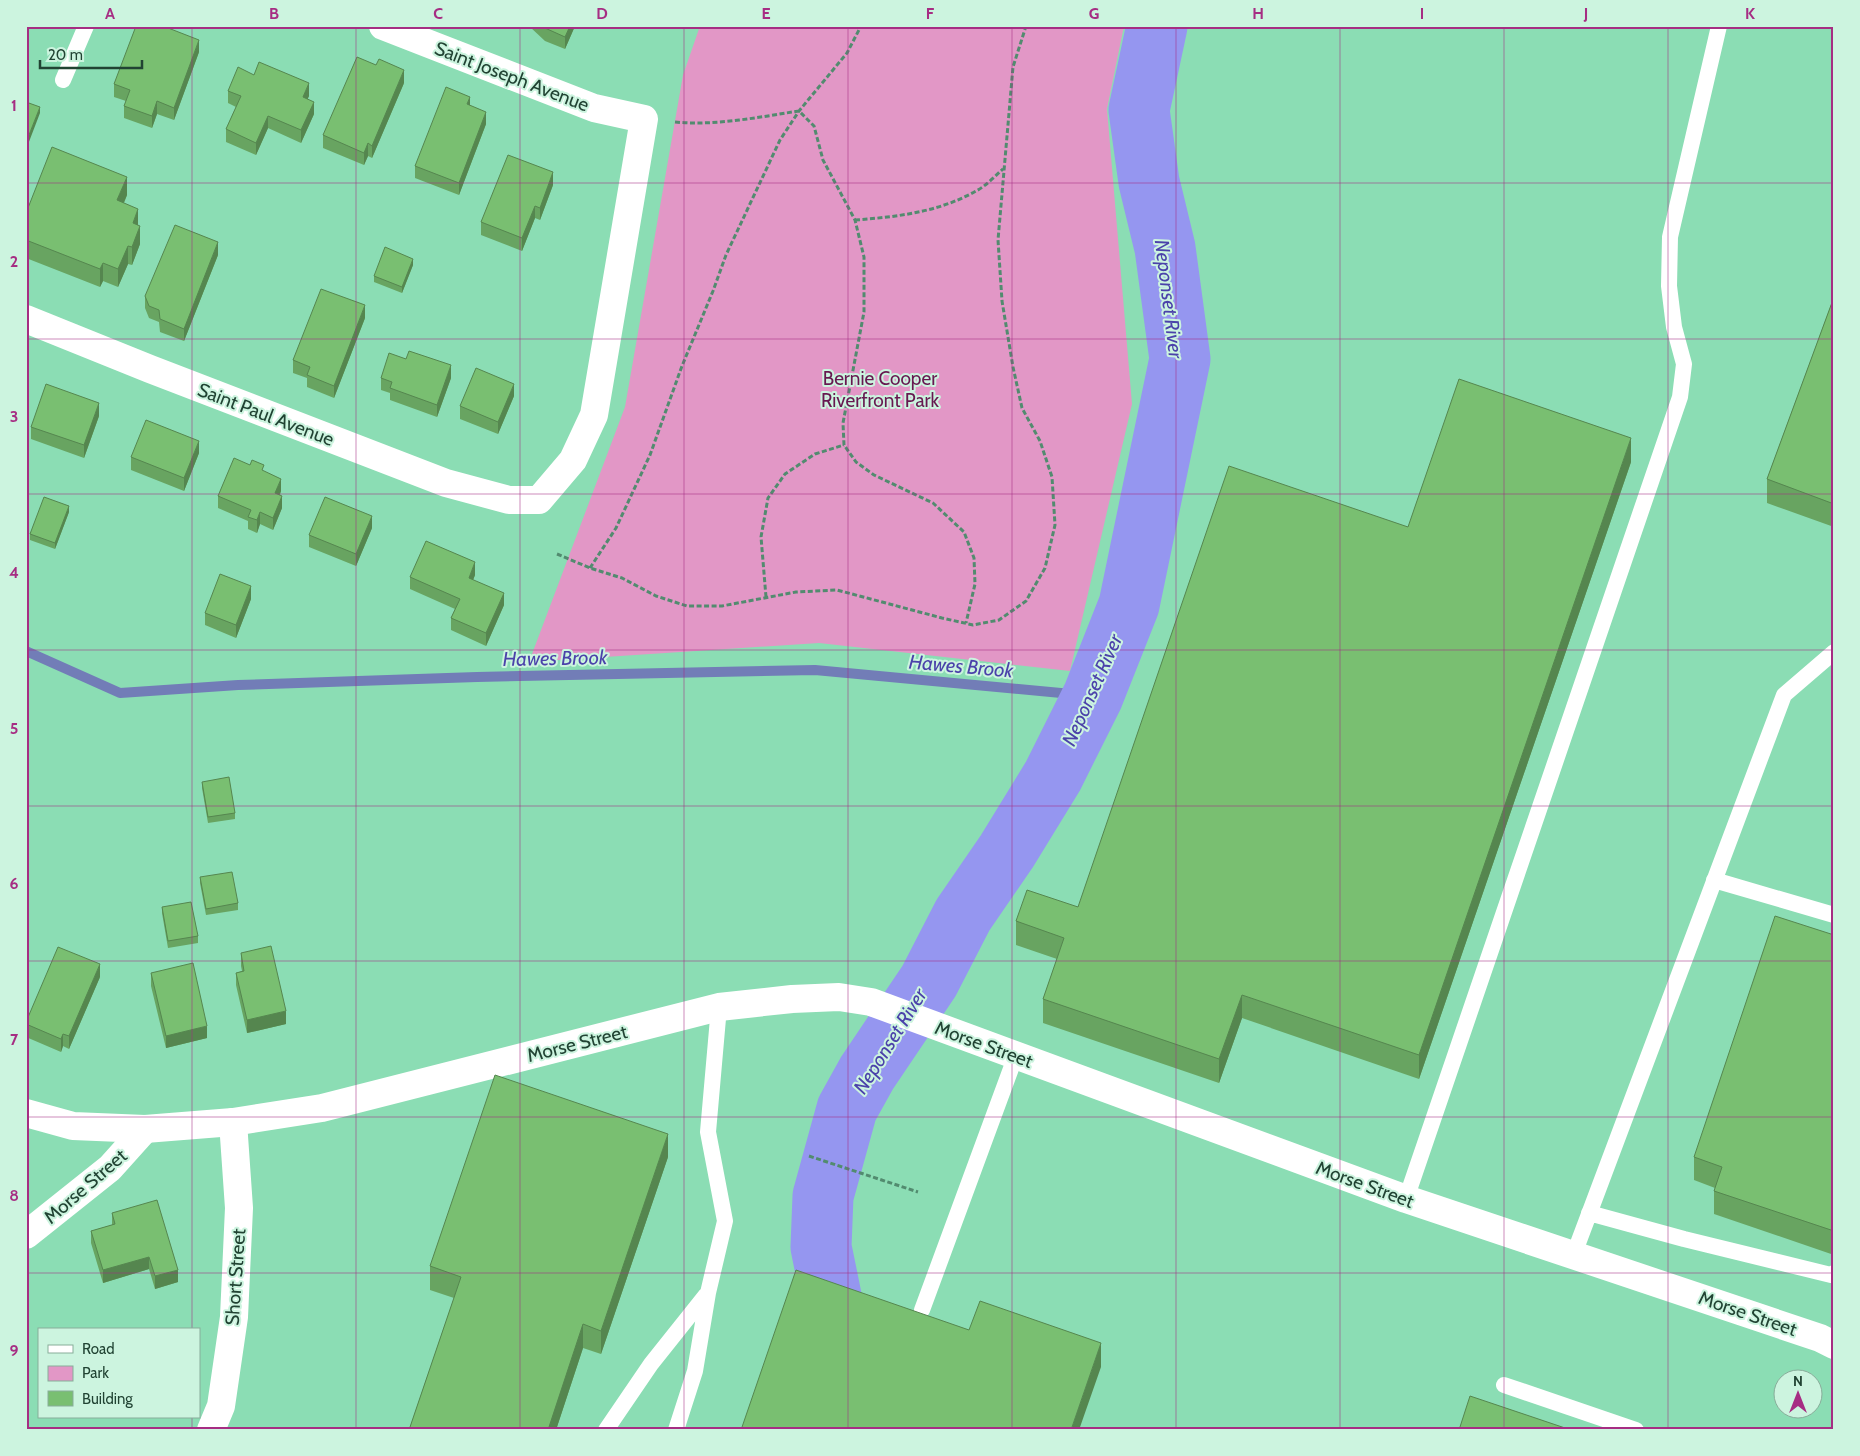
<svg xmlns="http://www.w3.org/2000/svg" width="1860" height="1456" viewBox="0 0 1860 1456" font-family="Cabin,sans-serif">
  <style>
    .green { fill: #e297c6 }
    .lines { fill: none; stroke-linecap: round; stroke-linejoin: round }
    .stream { stroke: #727db7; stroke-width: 10 }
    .river { stroke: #9596f0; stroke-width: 61 }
    .path { stroke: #528b6f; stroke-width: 3; stroke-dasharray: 5 2.5; stroke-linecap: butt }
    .service { stroke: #fff; stroke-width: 16 }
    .minor { stroke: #fff; stroke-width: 28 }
    .tertiary { stroke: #fff; stroke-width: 28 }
    .wall { fill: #68a461 }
    .shaded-wall { fill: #55864f }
    .building { fill: #79bf71; stroke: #55864f }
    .grid { fill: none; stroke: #a62d83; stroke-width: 1; stroke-opacity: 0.55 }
    .labels { text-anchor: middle; stroke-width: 4; stroke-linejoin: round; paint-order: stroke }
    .street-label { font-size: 19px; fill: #214333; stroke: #ccf4df }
    .park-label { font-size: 19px; fill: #671850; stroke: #ccf4df }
    .water-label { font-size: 20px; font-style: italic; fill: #4b42aa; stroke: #ccf4df }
    .neatline { fill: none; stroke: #a62d83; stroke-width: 2 }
    .grid-label { font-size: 16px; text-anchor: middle; font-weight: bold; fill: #a62d83 }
  </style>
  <rect width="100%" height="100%" fill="#8bddb4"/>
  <path class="green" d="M700,26H1124L1107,109L1132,404L1070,671L819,643L529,662L625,407L683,75Z"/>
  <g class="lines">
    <path class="stream" d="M26,651L120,693L238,685L477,677L815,670L1093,696"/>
    <path class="river" d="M832,1301L821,1247L823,1196L847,1109L867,1073L929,981L963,915L1007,851L1053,776L1093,696L1129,605L1180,359L1165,248L1149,182L1139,110L1157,26"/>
    <path class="path" d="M675,122C716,126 759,117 799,111L814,126L823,160L855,220L864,257V312L843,423L844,445L856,462L874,475L933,503L964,532L974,558L975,584L966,623
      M855,220C897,217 939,212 976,191C986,186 995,176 1003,169
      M557,554L590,568L622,578L656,596L687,606H722L796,592L837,590L942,618L973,625L999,620L1026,601L1045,568L1055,525L1052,477L1040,441L1022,408L1013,367L1002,301L998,240L1013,67L1026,26
      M590,568L616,528L650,455L682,366L713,291L726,255L780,140L799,111L847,53L861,26
      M766,597L761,537L768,498L785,474L815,454L844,445
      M809,1156L918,1192"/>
    <path class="service" d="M63,80L86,26
      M1714,880L1834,915
      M1406,1199L1680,397L1684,364L1674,327L1669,286L1670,237L1719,26
      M1589,1213L1684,1239L1831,1275L1834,1273
      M1574,1254L1784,695L1834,652
      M922,1310L1016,1055
      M1504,1385L1636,1430
      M606,1430L651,1364L706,1295
      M676,1430L695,1371L708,1293L725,1221L708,1132L719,1007"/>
    <path class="minor" d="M26,319L150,369L446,483L509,500H539L573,460L594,415L644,119L594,108L383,26
      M26,1235L110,1168L145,1129
      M211,1430L221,1406L234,1317L239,1208L233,1122"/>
    <path class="tertiary" d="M26,1113L73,1126L145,1129L233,1122L322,1108L719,1007L792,999L839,997L871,1002L1406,1199L1820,1338L1834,1345"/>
  </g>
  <path class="wall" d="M529,26H575L565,49L545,41Z
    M199,52L174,120L157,114L152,128L124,118V106L126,101L114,97V84Z
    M254,75L309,96L307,99L314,114L301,143L268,128L256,155L226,142V129L236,107L228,103V91Z
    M404,83L372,158L368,156L364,165L323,148V135Z
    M470,105L486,124L459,195L415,178V166Z
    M553,185L540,220L535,218L522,251L481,235V222Z
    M127,195L124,203L138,226L140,244L132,265L128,264L118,287L103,281L100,287L26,258V213Z
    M218,255L184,341L160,332L159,322L149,318L145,308V296Z
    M413,265L402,293L374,282V276Z
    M1834,297V527L1767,503V479Z
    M365,318L334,398L307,387V378L293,373V360Z
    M381,378H451L437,417L390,400V393L381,390Z
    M514,396L498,434L460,419V406Z
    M99,416L84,458L31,439V427Z
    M199,453L184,491L131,470V457Z
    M1631,462L1419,1079L1242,1018L1219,1083L1043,1023V999L1057,959L1016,945V921L1078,907L1408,527Z
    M264,472L281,491L280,495L282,508L273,530L260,524L257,533L248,529V521L218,508V496Z
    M69,512L55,549L30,540V534Z
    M372,528L356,566L309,547V535Z
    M475,575L473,580L504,605L486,646L451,630V618L455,609L410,589V577Z
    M251,599L236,638L205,625V613Z
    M202,782L235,813V819L208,823L202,788Z
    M200,877L238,903V910L206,915L200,883Z
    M162,907L198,936V943L168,948L162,913Z
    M1834,935V1255L1714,1214V1191L1715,1188L1694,1180V1157Z
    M241,953L286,1024L247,1033L236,985V973L242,971L241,966Z
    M151,973L207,1038L166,1048L151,986Z
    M100,977L69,1049L63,1046L61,1052L26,1037V1022Z
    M668,1157L601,1354L583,1348L556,1430H409L454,1298L430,1290V1266Z
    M112,1213L178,1282L155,1289L149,1269L103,1283L91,1243V1231L112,1225Z"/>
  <path class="shaded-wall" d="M570,26H575L565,49V37Z
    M199,40V52L174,120V108Z
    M404,70V83L372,158V146Z
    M309,83V96L303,110V97Z
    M470,97V109L467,104Z
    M157,101V114L152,128V116Z
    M314,102V114L301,143V130Z
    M40,107V113L27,147V140Z
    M486,112V124L459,195V183Z
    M268,116V128L256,155V143Z
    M368,143V156L364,165V153Z
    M553,172V185L540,220V208Z
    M127,177V195L117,218V200Z
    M535,206V218L522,251V238Z
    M138,209V227L133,223Z
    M140,226V244L132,265V247Z
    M218,242V255L184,341V329Z
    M128,246V264L118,287V269Z
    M413,259V265L402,293V287Z
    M103,263V281L100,287V269Z
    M365,305V318L334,398V386Z
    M451,365V378L437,417V405Z
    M514,384V396L498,434V422Z
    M99,403V416L84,458V445Z
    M1631,438V462L1419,1079V1055Z
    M199,441V453L184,491V478Z
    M281,479V491L275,505V493Z
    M282,496V508L273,530V518Z
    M69,506V512L55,549V543Z
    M260,512V524L257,533V520Z
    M372,516V528L356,566V554Z
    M475,562V575L469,590V578Z
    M251,586V599L236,638V625Z
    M504,593V605L486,646V633Z
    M100,964V977L69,1049V1036Z
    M1242,995V1018L1219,1083V1059Z
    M286,1011V1024L247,1033V1020Z
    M207,1026V1038L166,1048V1036Z
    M63,1034V1046L61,1052V1039Z
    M668,1134V1157L601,1354V1331Z
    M149,1257V1269L103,1283V1270Z
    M178,1270V1282L155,1289V1276Z
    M583,1324V1348L556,1430H548Z
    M1101,1343V1367L1079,1430H1071Z"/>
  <path class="building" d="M136,26H163L199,40L174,108L157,101L152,116L124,106L130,90L114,84Z
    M543,26H570L565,37L545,28Z
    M357,57L376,65L379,59L404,70L372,146L368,143L364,153L323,135Z
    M259,62L309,83L303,97L314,102L301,130L268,116L256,143L226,129L241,96L228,91L238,67L254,75Z
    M446,87L470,97L467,104L486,112L459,183L415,166Z
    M26,102L40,107L27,140H26Z
    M52,147L127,177L117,200L138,209L133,223L140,226L132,247L128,246L118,269L103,263L100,269L26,240V213Z
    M508,155L553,172L540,208L535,206L522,238L481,222Z
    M175,225L218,242L184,329L160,319L159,310L149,306L145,296Z
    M385,247L413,259L402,287L374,276Z
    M321,289L365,305L334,386L307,375L310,367L293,360Z
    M1834,297V504L1767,479Z
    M409,351L451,365L437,405L390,388L392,382L381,378L389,353L406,359Z
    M476,368L514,384L498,422L460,406Z
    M1459,379L1631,438L1419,1055L1242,995L1219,1059L1043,999L1064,938L1016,921L1027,890L1078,907L1229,466L1408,527Z
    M46,384L99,403L84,445L31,427Z
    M146,420L199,441L184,478L131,457Z
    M234,458L250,465L252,460L264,465L262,470L281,479L275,493L282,496L273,518L260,512L257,520L248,517L251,510L218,496Z
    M44,497L69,506L55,543L30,534Z
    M325,497L372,516L356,554L309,535Z
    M426,541L475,562L469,578L504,593L486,633L451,618L460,599L410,577Z
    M220,574L251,586L236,625L205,613Z
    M229,777L235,813L208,817L202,782Z
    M232,872L238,903L206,909L200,877Z
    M191,902L198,936L168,941L162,907Z
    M1775,916L1834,935V1231L1714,1191L1722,1167L1694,1157Z
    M271,946L286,1011L247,1020L236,973L244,971L241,953Z
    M58,947L100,964L69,1036L63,1034L61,1039L26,1024V1022Z
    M193,963L207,1026L166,1036L151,973Z
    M495,1075L668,1134L601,1331L583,1324L548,1430H409L461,1277L430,1266Z
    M157,1200L178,1270L155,1276L149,1257L103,1270L91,1231L115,1224L112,1213Z
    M796,1270L969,1330L980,1301L1101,1343L1071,1430H741Z
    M1470,1396L1571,1430H1459Z"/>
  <path class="grid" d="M192,26V1330M356,26V1430M520,26V1430M684,26V1430M848,26V1430M1012,26V1430M1176,26V1430M1340,26V1430M1504,26V1430M1668,26V1430M26,183H1834M26,339H1834M26,494H1834M26,650H1834M26,806H1834M26,961H1834M26,1117H1834M26,1273H1834M192,1417V1430"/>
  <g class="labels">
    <g class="street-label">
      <text transform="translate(512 76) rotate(21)" y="7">Saint Joseph Avenue</text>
      <text transform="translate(266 414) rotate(21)" y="7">Saint Paul Avenue</text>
      <text transform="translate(577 1043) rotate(-14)" y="7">Morse Street</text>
      <text transform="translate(984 1044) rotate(20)" y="7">Morse Street</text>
      <text transform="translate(1365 1184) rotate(20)" y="7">Morse Street</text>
      <text transform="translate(85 1186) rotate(-41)" y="7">Morse Street</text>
      <text transform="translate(235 1277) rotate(-86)" y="7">Short Street</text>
      <text transform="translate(1748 1313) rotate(19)" y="7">Morse Street</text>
    </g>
    <g class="park-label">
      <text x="880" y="385">Bernie Cooper<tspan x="880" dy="22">Riverfront Park</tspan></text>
    </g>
    <g class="water-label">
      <text transform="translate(1169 299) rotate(83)" y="7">Neponset River</text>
      <text transform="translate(555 658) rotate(-1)" y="7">Hawes Brook</text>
      <text transform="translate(961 666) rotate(5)" y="7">Hawes Brook</text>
      <text transform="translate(1092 690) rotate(-66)" y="7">Neponset River</text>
      <text transform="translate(890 1041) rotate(-58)" y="7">Neponset River</text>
    </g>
  </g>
  <rect width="1860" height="1456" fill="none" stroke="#ccf4df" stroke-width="55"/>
  <rect x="38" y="1328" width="162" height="90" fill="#ccf4df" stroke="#88ad9a"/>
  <rect x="48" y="1345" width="25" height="8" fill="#ffffff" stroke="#88ad9a"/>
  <text x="82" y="1354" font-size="15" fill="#214333">Road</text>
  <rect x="48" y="1366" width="25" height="15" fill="#e297c6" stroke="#88ad9a"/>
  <text x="82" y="1378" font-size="15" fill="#214333">Park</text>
  <rect x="48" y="1391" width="25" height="15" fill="#79bf71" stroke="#88ad9a"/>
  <text x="82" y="1404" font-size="15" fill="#214333">Building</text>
  <g transform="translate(1798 1394)"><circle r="24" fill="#ccf4df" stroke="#88ad9a"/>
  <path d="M0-4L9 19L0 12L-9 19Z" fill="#a62d83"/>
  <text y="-8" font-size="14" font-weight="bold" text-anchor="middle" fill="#214333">N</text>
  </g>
  <path d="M40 60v8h102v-8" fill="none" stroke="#214333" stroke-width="2.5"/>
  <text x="48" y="60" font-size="15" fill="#214333" stroke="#ccf4df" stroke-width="4" paint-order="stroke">20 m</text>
  <rect x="28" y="28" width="1804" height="1400" class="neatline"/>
  <g class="grid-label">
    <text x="110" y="19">A</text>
    <text x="274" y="19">B</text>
    <text x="438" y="19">C</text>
    <text x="602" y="19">D</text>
    <text x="766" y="19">E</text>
    <text x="930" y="19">F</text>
    <text x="1094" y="19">G</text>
    <text x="1258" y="19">H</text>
    <text x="1422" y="19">I</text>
    <text x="1586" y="19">J</text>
    <text x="1750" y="19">K</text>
    <text x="14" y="111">1</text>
    <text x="14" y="267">2</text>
    <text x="14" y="422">3</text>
    <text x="14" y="578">4</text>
    <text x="14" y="734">5</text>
    <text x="14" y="889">6</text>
    <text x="14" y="1045">7</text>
    <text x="14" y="1201">8</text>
    <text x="14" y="1356">9</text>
  </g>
</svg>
